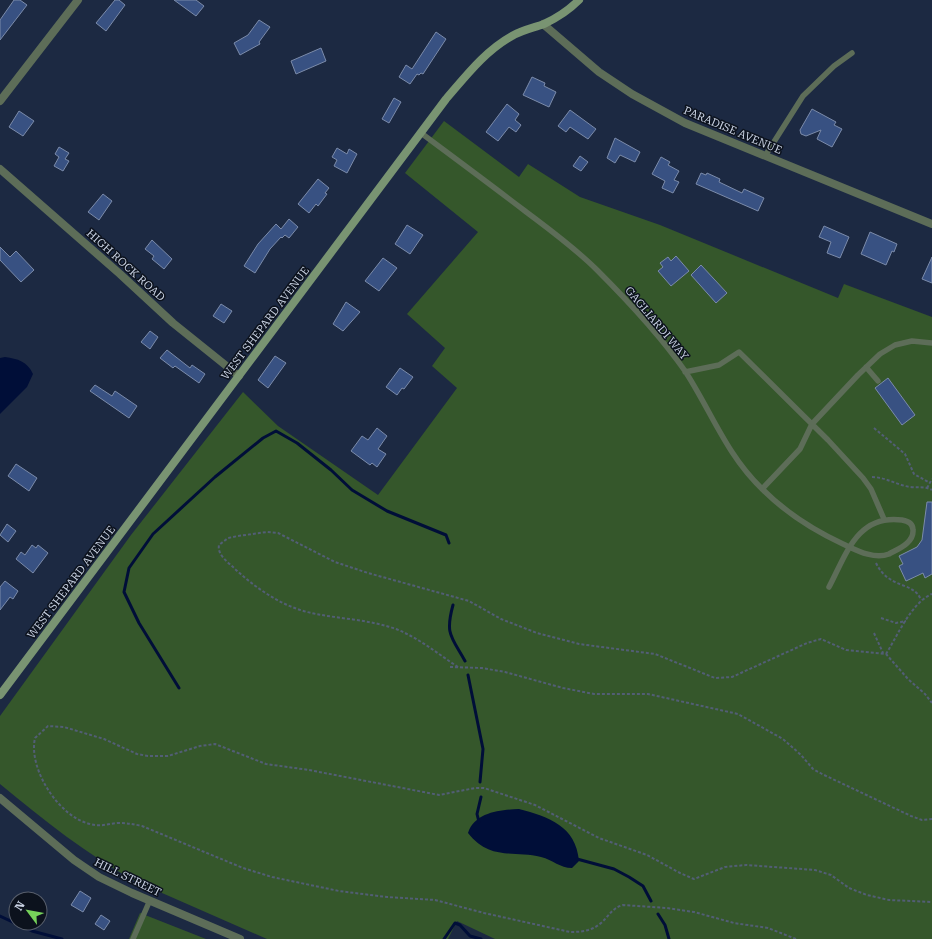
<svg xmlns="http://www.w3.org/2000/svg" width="932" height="939" viewBox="0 0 932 939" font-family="'Roboto Serif',serif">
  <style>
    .green { fill: #35572b }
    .water { fill: #000e38 }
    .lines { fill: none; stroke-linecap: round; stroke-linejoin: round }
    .stream { stroke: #000e38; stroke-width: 3 }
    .building { fill: #385182; stroke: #7b8baa }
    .path { stroke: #525e75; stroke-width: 2; stroke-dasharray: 3 2; stroke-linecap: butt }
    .lane { stroke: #5d6d58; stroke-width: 5.5 }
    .street { stroke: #5d6d58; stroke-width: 8 }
    .secondary { stroke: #799472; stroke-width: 8 }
    .labels { text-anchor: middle; stroke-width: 3; stroke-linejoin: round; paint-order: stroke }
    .street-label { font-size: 11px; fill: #c9d2e3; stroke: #0c121d }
  </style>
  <rect width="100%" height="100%" fill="#1c2942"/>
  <path class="green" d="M444,121L519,177L528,164L580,197L660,225L838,298L844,284L932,317V939H495L457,921L448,939H267L137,882C87,855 44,820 0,784V716L131,535L243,392L278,426L378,495L457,388L432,366L445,348L407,314L478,232L405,173Z
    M140,913L206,939H129Z"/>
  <path class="water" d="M5,357C18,359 27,361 33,374L27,387L0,414V358Z
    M519,809C549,817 576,826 579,861L572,868C560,868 553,860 541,857C513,850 490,861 468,833C475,812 500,810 519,809Z"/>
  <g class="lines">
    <path class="stream" d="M453,605C445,634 451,636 465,661
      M468,675L483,749L480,782
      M179,688L139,623L124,592L129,568L153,534L215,477L263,438L276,431L297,443L331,470L352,490L387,511L446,535L449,543
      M479,822L477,814L481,797
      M577,859L614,869L629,877L643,886L651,901
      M658,914L665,925L669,939
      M0,916L32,931L62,939
      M444,939L455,923L460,925L470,936L481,939"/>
  </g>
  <path class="building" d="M14,0H20L27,5L0,40V20Z
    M115,0H119L125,5L106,31L96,23Z
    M174,0H196L204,6L196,16Z
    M259,20L270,27L259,42L260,44L240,55L234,43L248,35Z
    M436,32L446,39L423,74L421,73L419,75L417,74L410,84L399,77L406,65L412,69Z
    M321,48L326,61L296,74L291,61Z
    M532,77L545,83L544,86L556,92L549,107L523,95Z
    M394,98L401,102L389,123L382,119Z
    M507,104L519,114L515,120L521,125L516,132L509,127L498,141L486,132Z
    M812,109L836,122L834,125L842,129L832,147L817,139L821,130L806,136L801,134L800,130Z
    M570,110L596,129L588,139L570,127L566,132L558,126Z
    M19,111L34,121L23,136L9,127Z
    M615,138L640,152L635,162L620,155L615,163L607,158Z
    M59,147L69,153L65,159L69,161L63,171L54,166L59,157L55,154Z
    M337,148L347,154L349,149L357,154L347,173L334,166L337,160L332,157Z
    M580,156L588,162L581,171L573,166Z
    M661,157L670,162L668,165L679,171L674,180L679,182L673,193L662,188L665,181L652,174Z
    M701,173L706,175L707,173L720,179L719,182L742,193L744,189L764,198L758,211L696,184Z
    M318,179L329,188L325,193L327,194L318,206L316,204L309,213L298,204Z
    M103,194L112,201L99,220L88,212Z
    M289,219L298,227L289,238L285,235L282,238L281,237L270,249L255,273L244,266L258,244L276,224L281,229Z
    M407,225L423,235L410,254L395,244Z
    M824,226L849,237L840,258L827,253L831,242L819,237Z
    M870,232L897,244L894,252L892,251L886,265L861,254Z
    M152,240L172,259L164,269L152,259L154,256L145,249Z
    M0,247L10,257L16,251L34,270L21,282L0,260Z
    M676,256L689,271L671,286L658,271L663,267L660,263L668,257L671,261Z
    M932,257V283L922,279Z
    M383,258L397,268L379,291L365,281Z
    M701,265L727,293L716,303L691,275Z
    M346,302L360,312L343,331L333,324Z
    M221,304L232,311L224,323L213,316Z
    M150,331L158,337L150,349L141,342Z
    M167,350L190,368L192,365L205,374L199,383L175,366L173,368L160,358Z
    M275,356L286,363L268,388L258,380Z
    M400,368L413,377L404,389L402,388L397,395L386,387Z
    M888,378L915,415L902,425L875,388Z
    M95,385L112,396L115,391L137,406L129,418L90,391Z
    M377,428L387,436L378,449L386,454L377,467L372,463L370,465L351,451L362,436L368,440Z
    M16,464L37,478L29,491L8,476Z
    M927,502H932V574L925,578L923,573L906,581L899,566L903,564L899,556L917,547L922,540Z
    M7,524L16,531L8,542L0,535Z
    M32,545L36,548L38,545L48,553L33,573L16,559L21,552L25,555Z
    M5,581L18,591L13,599L10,597L0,610V587Z
    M80,891L91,898L83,912L71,905Z
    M101,915L110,921L104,930L95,924Z"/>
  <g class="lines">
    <path class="path" d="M874,428L905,454L914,474L930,483
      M872,477C885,477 897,485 910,487C918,488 925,486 932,490
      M927,488L932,479
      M876,563C889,590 914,581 921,600
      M881,618L896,623L906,621
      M874,633L883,653
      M886,654C898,635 911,603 932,594
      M450,667L482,668L505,672L563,688L594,694H648L738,714L783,739L801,755L813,769L822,774L911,816L922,820L932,819
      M458,667C438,654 419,638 396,629C371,620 342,619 316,614C284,608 258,590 235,569C228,562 217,555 219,545L228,538L238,536L267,532L278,533L335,562L368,573L469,601L501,619L537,633L579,644L655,654L715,678L732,677L807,643L821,639L846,650L886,654L908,679L925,694L932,703
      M796,939L768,928L734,923L694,912L667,908L623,905C612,908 609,916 601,923C592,931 581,932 570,932L484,913L435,900L387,897L339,891L272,877L243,868L142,826C133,824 126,823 117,823C108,824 99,827 90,824C59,817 28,769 35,738L48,726L64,727L104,739L137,754L148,756H168L200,746L215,744L266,764L309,770L439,795L475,788H484L535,805L599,838L647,855L680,873L694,879L725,867L746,865L815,870L831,875L849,888L867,895L889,900L932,902"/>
    <path class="lane" d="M421,133C456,159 491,185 525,211C550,230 575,248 597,270C628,301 660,335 685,371C702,397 715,426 732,452C759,494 798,523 843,544C856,550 874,560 889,554C898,549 914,543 913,530C913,524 908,521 902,520C857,514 846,555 829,587
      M765,156L803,96L834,66L852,53
      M866,367L878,381
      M685,372L719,365L739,352L828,440L863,478L871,489L884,519
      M762,489L800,449L812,424L858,375L880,354L895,345L912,341L932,343
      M133,939L150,900"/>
    <path class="street" d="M543,24L599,72L632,94L685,123L932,224
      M0,101L78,0
      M0,169L120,274L173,323L239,376
      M0,798L74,860L99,877L132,893L240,939"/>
    <path class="secondary" d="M0,695L446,99C466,76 485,51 512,36C522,30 533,28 544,24C557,18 569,10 579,0"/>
  </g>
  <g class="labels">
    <g class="street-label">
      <text transform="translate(733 130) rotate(23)" y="4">PARADISE AVENUE</text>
      <text transform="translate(126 265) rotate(42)" y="4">HIGH ROCK ROAD</text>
      <text transform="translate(265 323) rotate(-53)" y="4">WEST SHEPARD AVENUE</text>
      <text transform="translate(657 323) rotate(50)" y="4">GAGLIARDI WAY</text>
      <text transform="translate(71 582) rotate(-53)" y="4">WEST SHEPARD AVENUE</text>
      <text transform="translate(128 877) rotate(26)" y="4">HILL STREET</text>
    </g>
  </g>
  <g transform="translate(28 911) rotate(302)"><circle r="19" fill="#0c121d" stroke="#585f6c"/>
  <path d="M0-3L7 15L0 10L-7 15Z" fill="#76d25a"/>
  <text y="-6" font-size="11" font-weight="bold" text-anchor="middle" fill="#c9d2e3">N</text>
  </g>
</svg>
